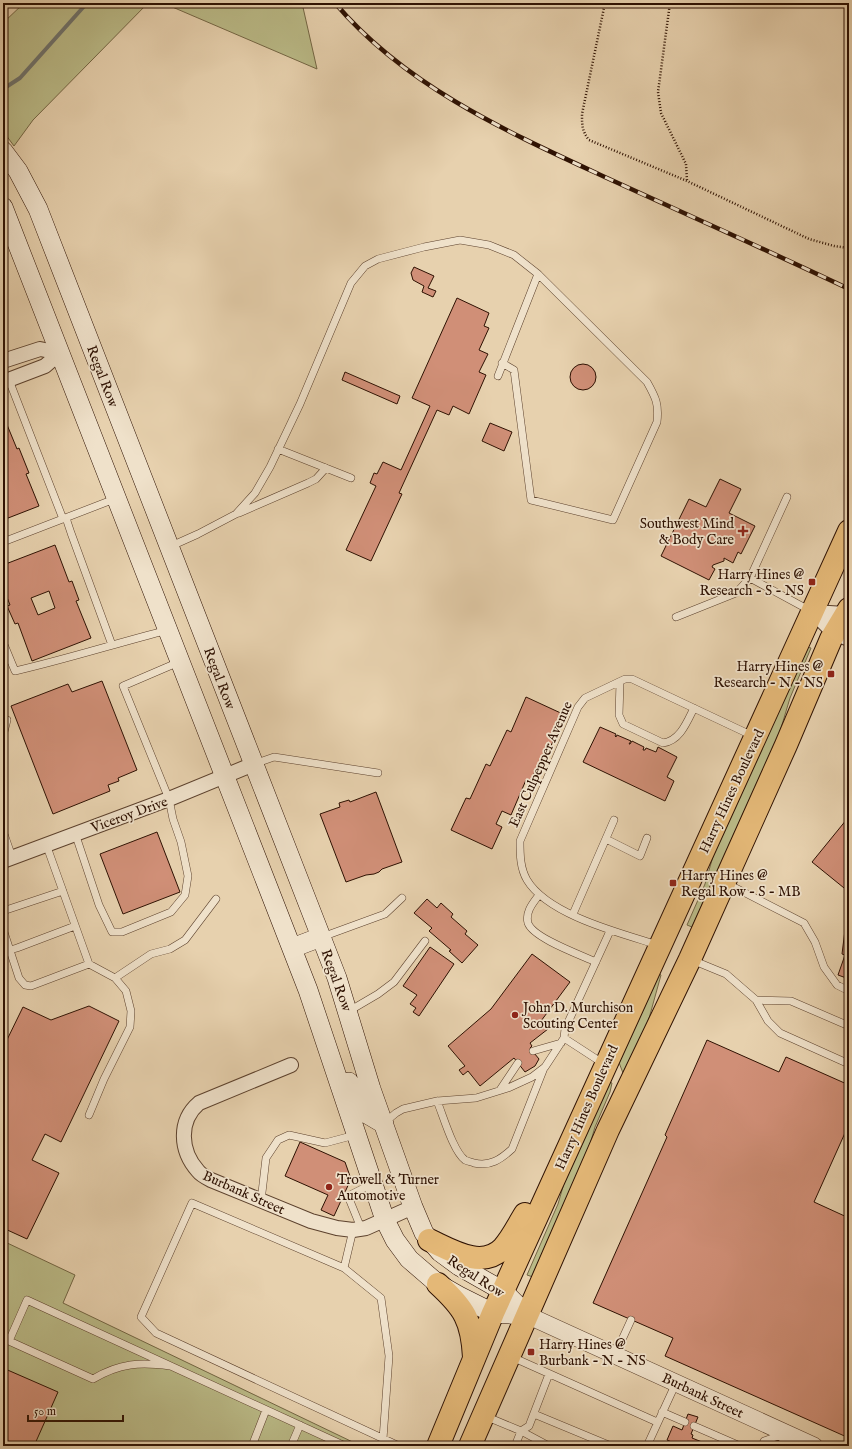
<svg xmlns="http://www.w3.org/2000/svg" width="852" height="1449" viewBox="0 0 852 1449" font-family="'IM FELL English',serif">
  <style>
    .green { fill: #baba87; stroke: #746644 }
    .lines { fill: none; stroke-linecap: round; stroke-linejoin: round }
    .stream { stroke: #6f736d; stroke-width: 4 }
    .building { fill: #d08f77; stroke: #2e1102; fill-rule: evenodd }
    .service-casing { stroke: #5c412d; stroke-width: 8 }
    .minor-casing { stroke: #5c412d; stroke-width: 16 }
    .tertiary-casing { stroke: #5c412d; stroke-width: 18 }
    .secondary-casing { stroke: #2e1102; stroke-width: 20 }
    .primary-casing { stroke: #2e1102; stroke-width: 24 }
    .path { stroke: #2e1102; stroke-width: 2.5; stroke-dasharray: 1 2; stroke-linecap: butt }
    .service { stroke: #efe1ca; stroke-width: 7 }
    .minor { stroke: #efe1ca; stroke-width: 14 }
    .tertiary { stroke: #efe1ca; stroke-width: 17 }
    .secondary { stroke: #efe1ca; stroke-width: 19 }
    .primary { stroke: #e4b877; stroke-width: 22 }
    .rail-casing { stroke: #2e1102; stroke-width: 4.5 }
    .rail { stroke: #efe1ca; stroke-width: 3; stroke-dasharray: 9; stroke-linecap: butt }
    .poi-dot { fill: #8f2418; stroke: #efe1ca; stroke-width: 1.5 }
    .labels { text-anchor: middle; stroke-width: 3.5; stroke-linejoin: round; paint-order: stroke }
    .street-label { font-size: 14px; fill: #2e1102; stroke: #efe1ca }
    .poi-label { font-size: 14px; fill: #2e1102; stroke: #efe1ca; text-anchor: start }
  </style>
  <rect width="100%" height="100%" fill="#e7d1ae"/>
  <filter id="stains"><feTurbulence type="fractalNoise" baseFrequency=".005" numOctaves="4"/><feColorMatrix values="0 0 0 0 .2 0 0 0 0 .09 0 0 0 0 .02 0 0 0 .5 -.17"/></filter>
  <radialGradient id="worn" r=".72"><stop offset=".6" stop-color="#630" stop-opacity="0"/><stop offset="1" stop-color="#630" stop-opacity=".3"/></radialGradient>
  <path class="green" d="M24,3H148L33,120L14,146L3,131V23Z
    M163,3H302L317,69Z
    M807,647L811,648L790,698L778,738L692,927L687,925L705,884L714,853Z
    M658,973L661,975L648,1022L623,1073L618,1060Z
    M608,1081L612,1083L610,1092L595,1127L587,1154L533,1277L527,1275L558,1204L569,1166Z
    M3,1241L75,1275L63,1303L361,1446H3Z"/>
  <g class="lines">
    <path class="stream" d="M3,89L20,78L87,3"/>
  </g>
  <path class="building" d="M414,267L434,276L428,288L436,291L433,297L422,292L424,286L413,280L411,273Z
    M457,298L489,313L484,326L489,328L479,350L488,354L479,372L486,375L469,414L453,406L449,415L437,410L399,493L402,494L371,561L346,550L376,486L370,483L374,473L377,474L383,462L401,470L430,406L412,398Z
    M570 377a13 13 0 1 1 26 0a13 13 0 1 1-26 0Z
    M345,372L400,396L397,404L342,380Z
    M3,415L17,449L19,448L29,473L26,474L39,506L3,520V482L7,480L3,469Z
    M490,423L512,432L504,451L482,441Z
    M720,479L741,489L729,513L755,526L741,554L738,552L733,563L724,558V561L713,565L712,567L715,569L709,580L661,556L689,499L706,507Z
    M55,545L69,582L72,581L79,600L76,601L91,638L32,661L18,623L15,624L7,606L10,605L3,587V565ZM49,591L55,608L38,615L31,598Z
    M102,681L137,770L118,778L119,781L108,785L110,791L53,814L11,706L68,684L72,692Z
    M526,697L565,715L550,748L547,746L530,782L526,780L511,815L502,811L496,824L502,827L492,849L451,830L466,798L470,799L486,764L490,766L507,730L511,732Z
    M600,727L616,734L615,736L616,737L617,735L631,741L629,744H630L632,741L644,747L643,750H645L646,748L656,752L658,747L677,757L667,777L674,781L665,801L583,762Z
    M376,792L402,862L382,869L379,872L374,874L366,875L346,882L320,814L340,807L339,803L349,800L350,802Z
    M847,819L849,821V892L812,862Z
    M157,832L180,892L123,914L100,854Z
    M427,899L437,908L441,903L453,914L451,917L467,931L465,934L478,945L462,963L449,951L451,950L429,931L432,928L414,913Z
    M849,929V979L838,975L845,955L842,954L845,930L849,931Z
    M430,947L454,964L419,1016L413,1012L416,1008L410,1004L417,995L403,986Z
    M532,954L570,982L541,1021L548,1029L530,1043L532,1046L530,1048L539,1059L535,1066L525,1072L514,1058L480,1086L468,1071L463,1075L459,1070L465,1066L448,1046L491,1009Z
    M89,1006L119,1021L61,1142L45,1134L32,1160L59,1173L27,1239L3,1228V1048L23,1007L51,1020Z
    M707,1040L779,1072L786,1057L849,1085V1124L814,1202L849,1218V1438L665,1356L673,1338L593,1303L667,1137L665,1135Z
    M300,1142L345,1162L351,1179L334,1216L321,1210L328,1195L285,1176Z
    M3,1368L58,1392L34,1446H3Z
    M688,1414L698,1417L691,1434L693,1435L692,1438L712,1446H673L674,1443L667,1440L673,1426L682,1430Z"/>
  <g class="lines">
    <defs>
      <path id="service" d="M502,363L514,370L531,500L613,520L657,422C659,404 656,398 647,382L538,274
        M9,380L63,519
        M278,449L351,478
        M239,513L308,483L316,479L326,468
        M66,518L71,533L112,645
        M3,542L117,498
        M169,547L198,534L236,514L255,493L270,467L300,404L351,283L365,266L378,259L424,247L460,240L489,245L514,255L538,274L498,376
        M750,578L809,610
        M676,617L736,593L750,578L787,497
        M3,642L15,671C67,659 117,643 168,630
        M620,682L619,715L623,724L663,743C680,741 687,722 694,708
        M3,736L7,720
        M254,764L274,757L378,773
        M3,831L12,857
        M75,833L99,905L112,932H122L171,912L185,895L188,876L181,842L173,819L169,799L123,686L179,662
        M606,839L640,856L647,838
        M46,844L89,964L115,978L151,954L170,949L185,940L216,899
        M726,883L804,923L815,942L824,967L837,985L849,991
        M539,895C533,903 525,912 528,923C533,938 581,955 596,962
        M3,911L63,891
        M573,914L614,820
        M3,929L19,978L25,985L31,986L89,964
        M322,937L385,914L402,898
        M658,945C620,933 548,915 527,880C520,868 520,854 520,841L578,707L585,698L625,679H632L753,736
        M3,952L17,948L75,926
        M692,960L726,974L756,1000L768,1021L780,1033L849,1064
        M756,1000L791,1001L849,1026
        M349,1011L378,994L394,982L425,941
        M564,1038L604,1064
        M533,1051L561,1043
        M500,1090L518,1063
        M437,1101C443,1115 453,1151 465,1160C467,1161 471,1162 474,1163C490,1167 501,1159 512,1149L544,1068
        M89,1115L104,1079L130,1027L131,1011L126,991L115,978
        M384,1123L396,1113L403,1109L437,1101L476,1098L508,1088L532,1077L545,1067L564,1038L565,1029L610,931
        M261,1201L266,1158L278,1140L289,1135L325,1143L355,1135
        M361,1228L348,1196L372,1184
        M353,1230L344,1268L192,1203L141,1317L156,1333L399,1446
        M344,1268L381,1298L389,1356L383,1439
        M615,1355L631,1320
        M512,1357L657,1422
        M170,1366C140,1362 120,1363 93,1379L9,1341L27,1300L345,1446
        M662,1412L685,1422
        M534,1414L611,1446
        M485,1416L521,1431L549,1446
        M694,1426L740,1446
        M782,1433L781,1435L785,1446
        M252,1446L266,1410
        M291,1446L300,1425
        M515,1446L521,1431L529,1426L549,1374
        M647,1446L676,1383
        M762,1446L764,1441L781,1435"/>
      <path id="minor" d="M3,361L40,349L60,353
        M3,382L45,366L60,353
        M813,612L834,633L849,639
        M813,612L845,614L849,616
        M3,861L169,799L254,764
        M291,1065L199,1103C178,1121 180,1151 198,1171C201,1175 207,1178 211,1180L311,1221L337,1228L353,1230L366,1228L413,1207"/>
      <path id="tertiary" d="M527,1315L814,1446"/>
      <path id="secondary" d="M3,151L18,171L38,209L337,978L371,1089L413,1207L424,1233L440,1252L459,1266L503,1291L527,1315
        M3,207L308,990L385,1220L395,1240L409,1259L438,1284L459,1296L493,1313L527,1315
        M292,948L321,937
        M349,1082L359,1104L367,1114L384,1124"/>
      <path id="primary" d="M429,1240C451,1250 482,1270 503,1248C512,1238 518,1225 525,1214
        M438,1284C464,1308 472,1320 474,1357
        M438,1446L493,1313L849,531
        M470,1446L608,1130L690,959L786,745L831,639L849,609"/>
    </defs>
    <use href="#service" class="service-casing"/>
    <use href="#minor" class="minor-casing"/>
    <use href="#tertiary" class="tertiary-casing"/>
    <use href="#secondary" class="secondary-casing"/>
    <use href="#primary" class="primary-casing"/>
    <path class="path" d="M605,3L582,114C582,125 582,131 589,140L687,181L809,239L834,246L849,248
      M670,3L658,92L661,113L686,164L687,181"/>
    <use href="#service" class="service"/>
    <use href="#minor" class="minor"/>
    <use href="#tertiary" class="tertiary"/>
    <use href="#secondary" class="secondary"/>
    <use href="#primary" class="primary"/>
    <defs>
      <path id="rail" d="M335,3C406,87 510,133 607,178C688,215 769,251 849,289"/>
    </defs>
    <use href="#rail" class="rail-casing"/>
    <use href="#rail" class="rail"/>
  </g>
  <g class="poi-dot">
    <path d="M741 525h4v4h4v4h-4v4h-4v-4h-4v-4h4z"/>
    <rect x="808" y="578" width="8" height="8" rx="2"/>
    <rect x="827" y="670" width="8" height="8" rx="2"/>
    <rect x="669" y="879" width="8" height="8" rx="2"/>
    <circle cx="515" cy="1015" r="4"/>
    <circle cx="329" cy="1187" r="4"/>
    <rect x="527" y="1348" width="8" height="8" rx="2"/>
  </g>
  <g class="labels">
    <g class="street-label">
      <text transform="translate(103 376) rotate(69)" y="5">Regal Row</text>
      <text transform="translate(220 678) rotate(69)" y="5">Regal Row</text>
      <text transform="translate(540 764) rotate(-66)" y="5">East Culpepper Avenue</text>
      <text transform="translate(731 791) rotate(-65)" y="5">Harry Hines Boulevard</text>
      <text transform="translate(129 814) rotate(-20)" y="5">Viceroy Drive</text>
      <text transform="translate(337 980) rotate(70)" y="5">Regal Row</text>
      <text transform="translate(586 1107) rotate(-66)" y="5">Harry Hines Boulevard</text>
      <text transform="translate(244 1192) rotate(24)" y="5">Burbank Street</text>
      <text transform="translate(476 1276) rotate(33)" y="5">Regal Row</text>
      <text transform="translate(703 1395) rotate(25)" y="5">Burbank Street</text>
    </g>
    <g class="poi-label">
      <text x="734" y="528" text-anchor="end">Southwest Mind<tspan x="734" dy="16">&amp; Body Care</tspan></text>
      <text x="804" y="579" text-anchor="end">Harry Hines @<tspan x="804" dy="16">Research - S - NS</tspan></text>
      <text x="823" y="671" text-anchor="end">Harry Hines @<tspan x="823" dy="16">Research - N - NS</tspan></text>
      <text x="681" y="880">Harry Hines @<tspan x="681" dy="16">Regal Row - S - MB</tspan></text>
      <text x="523" y="1012">John D. Murchison<tspan x="523" dy="16">Scouting Center</tspan></text>
      <text x="337" y="1184">Trowell &amp; Turner<tspan x="337" dy="16">Automotive</tspan></text>
      <text x="539" y="1349">Harry Hines @<tspan x="539" dy="16">Burbank - N - NS</tspan></text>
    </g>
  </g>
  <rect width="852" height="1449" fill="none" stroke="#e7d1ae" stroke-width="16"/>
  <rect x="4" y="4" width="844" height="1441" fill="none" stroke="#2e1102" stroke-width="2"/>
  <rect x="8" y="8" width="836" height="1433" fill="none" stroke="#2e1102"/>
  <path d="M28 1415v6h95v-6" fill="none" stroke="#2e1102" stroke-width="2"/>
  <text x="34" y="1415" font-size="12" fill="#2e1102" stroke="#efe1ca" stroke-width="3" paint-order="stroke">50 m</text>
  <rect width="100%" height="100%" filter="url(#stains)"/>
  <rect width="100%" height="100%" fill="url(#worn)"/>
</svg>
